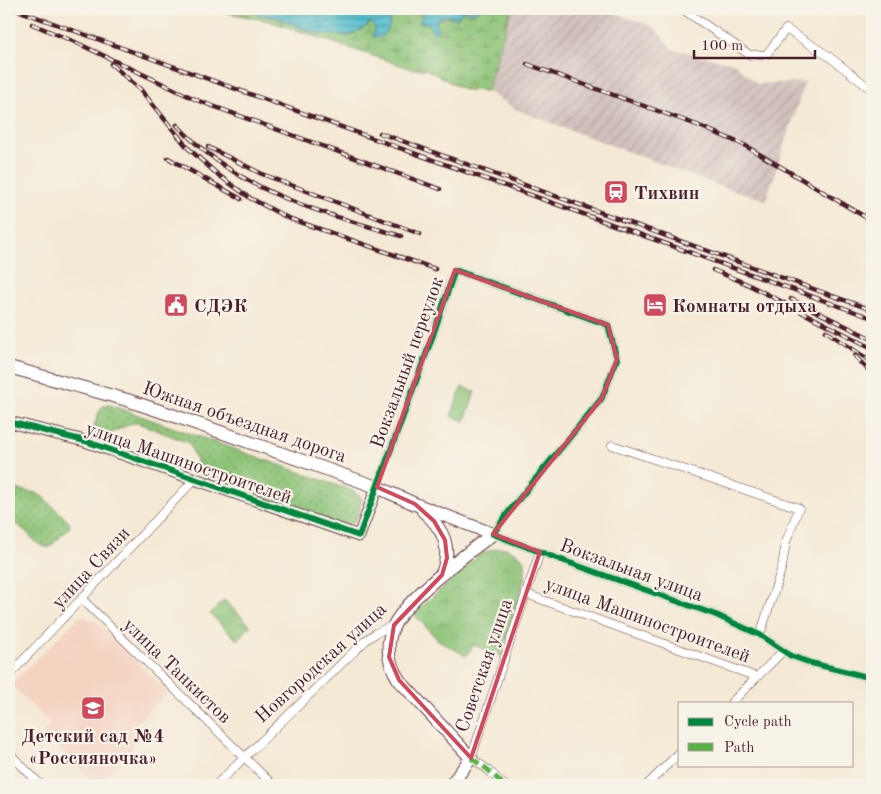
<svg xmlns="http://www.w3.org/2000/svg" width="881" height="794" viewBox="0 0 881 794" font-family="'Old Standard TT',serif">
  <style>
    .built { fill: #f4d3c1 }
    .industrial { fill: url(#industrial-furrows) }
    .grass { fill: url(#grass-dots); stroke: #6b7151 }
    .wetland { fill: url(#wetland-marsh); stroke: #6b7151 }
    .park { fill: url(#park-crowns); stroke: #6b7151 }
    .pitch { fill: #8cc377; stroke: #6b7151 }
    .water { fill: url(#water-rules); stroke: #4e6e7c }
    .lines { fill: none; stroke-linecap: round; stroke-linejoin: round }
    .street-casing { stroke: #643d44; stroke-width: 9 }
    .secondary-casing { stroke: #643d44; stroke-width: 13 }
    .primary-casing { stroke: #643d44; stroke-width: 14 }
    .street { stroke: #fff; stroke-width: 8 }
    .secondary { stroke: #fff; stroke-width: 11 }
    .primary { stroke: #fff; stroke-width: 12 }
    .rail-casing { stroke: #4a1f2b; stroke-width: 4.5 }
    .rail { stroke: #f7f3e8; stroke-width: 2.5; stroke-dasharray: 8; stroke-linecap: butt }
    .quiet { stroke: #57b146; stroke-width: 5; stroke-dasharray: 10 5; stroke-linecap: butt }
    .cycleway-casing { stroke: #f7f3e8; stroke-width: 9 }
    .cycleway { stroke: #00873e; stroke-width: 6 }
    .marked { fill: none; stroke: #d1495b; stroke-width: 4; stroke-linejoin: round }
    .labels { text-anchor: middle; stroke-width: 4.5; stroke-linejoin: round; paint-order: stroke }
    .poi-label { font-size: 19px; font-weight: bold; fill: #4a1f2b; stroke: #f7f3e8; text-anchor: start }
    .street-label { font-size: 19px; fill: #4a1f2b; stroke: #f7f3e8 }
  </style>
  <defs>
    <pattern id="industrial-furrows" width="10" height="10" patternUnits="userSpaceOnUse" patternTransform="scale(1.25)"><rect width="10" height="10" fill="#d0c0bc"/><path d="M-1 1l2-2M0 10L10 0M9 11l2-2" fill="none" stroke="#b4a5a2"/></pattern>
    <pattern id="grass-dots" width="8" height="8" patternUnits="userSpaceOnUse" patternTransform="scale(1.25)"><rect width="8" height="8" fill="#8cc377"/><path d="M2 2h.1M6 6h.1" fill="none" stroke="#749e62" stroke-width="1.8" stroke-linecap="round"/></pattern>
    <pattern id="wetland-marsh" width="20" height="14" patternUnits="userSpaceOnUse" patternTransform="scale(1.25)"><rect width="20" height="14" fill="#8cc377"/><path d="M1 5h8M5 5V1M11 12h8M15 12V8" fill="none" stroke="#749e62"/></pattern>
    <pattern id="park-crowns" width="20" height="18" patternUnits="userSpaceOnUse" patternTransform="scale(1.25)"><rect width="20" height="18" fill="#8cc377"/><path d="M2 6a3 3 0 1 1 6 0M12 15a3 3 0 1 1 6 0" fill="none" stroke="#749e62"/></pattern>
    <pattern id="water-rules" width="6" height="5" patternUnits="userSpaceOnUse" patternTransform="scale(1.25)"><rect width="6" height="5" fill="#52becd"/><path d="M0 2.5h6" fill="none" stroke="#469aa7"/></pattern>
  </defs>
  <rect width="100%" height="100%" fill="#f7f3e8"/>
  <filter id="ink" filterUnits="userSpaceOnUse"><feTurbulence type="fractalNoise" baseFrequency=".02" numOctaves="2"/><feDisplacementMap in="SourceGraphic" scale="10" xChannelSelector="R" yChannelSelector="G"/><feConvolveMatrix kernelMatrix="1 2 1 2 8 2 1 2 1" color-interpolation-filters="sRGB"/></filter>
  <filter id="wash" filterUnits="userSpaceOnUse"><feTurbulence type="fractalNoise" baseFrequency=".0096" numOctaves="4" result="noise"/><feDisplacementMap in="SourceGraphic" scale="20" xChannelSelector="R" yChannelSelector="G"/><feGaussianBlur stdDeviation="1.12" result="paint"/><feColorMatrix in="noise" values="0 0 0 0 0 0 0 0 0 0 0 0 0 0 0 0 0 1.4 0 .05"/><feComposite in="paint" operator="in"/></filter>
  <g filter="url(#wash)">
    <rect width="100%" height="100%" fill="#f4e9d4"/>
    <path class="built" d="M80,616L96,621L168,692L133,727L132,750L97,785L43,732L51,724L11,685Z"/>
    <path class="industrial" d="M511,9H604L654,27L672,49L734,63L757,84L805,82L766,200L714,184L517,110L487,91Z"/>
    <path class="grass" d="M104,405H110L353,491L361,497C362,503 358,518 353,522C350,525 344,525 340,525L203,477L189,443L138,423H132L97,440L93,437C93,428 97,411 104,405Z
      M9,488L36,493L43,497L68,521L70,524L69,528L50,547C39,549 31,536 23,529C19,526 14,523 9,521Z"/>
    <path class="wetland" d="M207,9H255L259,15L278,18L316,33L361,30L371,22L375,29L391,11L388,9H434L419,23C434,22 443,16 457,18L463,11L475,13L480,9H511L487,91L464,90L426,69H412L269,21Z"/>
    <path class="park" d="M500,548H507L521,556L525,563V577L501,656L474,645L466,656L438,640L414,614L478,556L491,550Z
      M224,600L251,626L237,640L210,614Z"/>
    <path class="pitch" d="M462,387L475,392L465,421L451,416Z"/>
    <path class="water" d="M255,9H388L391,10L389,28L382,37H372L375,29L371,22L361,30L348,36L316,33L278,18L259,15Z
      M425,9H480L475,13L463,11L457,18L446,16L436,20L438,32L433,33L428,23H419Z"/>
  </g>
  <g filter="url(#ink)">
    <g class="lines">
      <defs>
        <path id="street" d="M682,9L750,55H766L786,29L827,55L872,90
          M612,445L799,508L786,542L782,567L760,635
          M377,487L432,338L455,270L608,325L617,359L602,398L510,510L493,534L556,558L716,615L760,635L791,656L811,663L872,678
          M526,594L757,677
          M82,599L273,785
          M9,675L194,480
          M731,703L783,651
          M9,753L41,785
          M216,785L366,640L376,633L394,625
          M504,785L487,769L471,758L540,552
          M647,785L680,752"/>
        <path id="secondary" d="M9,422L85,441L359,536L377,487"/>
        <path id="primary" d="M9,367L127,400L172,415L377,487L415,504L493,534
          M423,511C444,529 452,547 442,574
          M451,785L471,758L399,680C388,663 385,644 394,625C409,597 467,553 493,534"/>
      </defs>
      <use href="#street" class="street-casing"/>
      <use href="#secondary" class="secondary-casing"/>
      <use href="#primary" class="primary-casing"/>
      <use href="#street" class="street"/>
      <use href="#secondary" class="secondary"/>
      <use href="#primary" class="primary"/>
      <defs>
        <path id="rail" d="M14,9L872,318
          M118,9L127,11
          M9,15L10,16
          M32,24L75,42L199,101L440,189
          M111,64L140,89L188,148L217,174L250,198L288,218L435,269
          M527,64L697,125L744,145L872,221
          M177,125C239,192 316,211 401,236
          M380,133L872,310
          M208,147L262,174L420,234
          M168,158L241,199
          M713,270L745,283L872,348
          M791,299L872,339
          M826,331L872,362
          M855,356L872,374"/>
      </defs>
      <use href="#rail" class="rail-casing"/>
      <use href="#rail" class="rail"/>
      <path class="quiet" d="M471,758L487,769L504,785"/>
      <defs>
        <path id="cycleway" d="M9,422L85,441L359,536L432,338L455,270L608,325L617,359L602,398L510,510L493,534L556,558L716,615L760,635L791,656L811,663L872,678"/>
      </defs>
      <use href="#cycleway" class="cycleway-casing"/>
      <use href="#cycleway" class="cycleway"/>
    </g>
  </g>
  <path class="marked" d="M455,270L608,325L617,359L602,398L493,534L540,552L471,758L399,680L389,657L394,625L442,575L447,558L445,540L434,521L415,504L377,487Z"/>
  <defs>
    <symbol id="station-square" viewBox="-11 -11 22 22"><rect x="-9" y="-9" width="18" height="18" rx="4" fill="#d1495b" stroke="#f7f3e8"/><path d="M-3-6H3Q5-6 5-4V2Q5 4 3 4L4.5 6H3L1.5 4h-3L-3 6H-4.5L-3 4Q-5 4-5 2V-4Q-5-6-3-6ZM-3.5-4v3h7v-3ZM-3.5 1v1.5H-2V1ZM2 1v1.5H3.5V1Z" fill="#fff"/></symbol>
    <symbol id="civic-square" viewBox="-11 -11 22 22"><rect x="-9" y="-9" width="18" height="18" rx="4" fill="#d1495b" stroke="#f7f3e8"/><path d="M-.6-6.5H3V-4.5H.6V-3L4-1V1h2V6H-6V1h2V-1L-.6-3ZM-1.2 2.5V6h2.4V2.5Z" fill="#fff"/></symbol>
    <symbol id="hotel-square" viewBox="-11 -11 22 22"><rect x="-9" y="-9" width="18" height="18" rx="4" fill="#d1495b" stroke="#f7f3e8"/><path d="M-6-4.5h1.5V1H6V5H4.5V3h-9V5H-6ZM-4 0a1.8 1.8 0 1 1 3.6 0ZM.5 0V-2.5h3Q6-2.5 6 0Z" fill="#fff"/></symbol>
    <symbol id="school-square" viewBox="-11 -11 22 22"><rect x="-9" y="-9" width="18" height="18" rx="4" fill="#d1495b" stroke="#f7f3e8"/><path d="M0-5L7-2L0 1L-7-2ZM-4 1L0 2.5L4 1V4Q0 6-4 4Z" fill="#fff"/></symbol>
  </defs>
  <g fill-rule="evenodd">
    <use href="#station-square" x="602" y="178" width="28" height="28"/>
    <use href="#civic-square" x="162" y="291" width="28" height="28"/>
    <use href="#hotel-square" x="641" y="291" width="28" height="28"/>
    <use href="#school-square" x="79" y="694" width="28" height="28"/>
  </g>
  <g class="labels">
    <g class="poi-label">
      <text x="634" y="199">Тихвин</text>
      <text x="194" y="312">СДЭК</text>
      <text x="672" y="312">Комнаты отдыха</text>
      <text x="93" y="742" text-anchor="middle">Детский сад №4<tspan x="93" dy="22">«Россияночка»</tspan></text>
    </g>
    <g class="street-label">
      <text transform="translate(406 362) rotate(-70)" y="7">Вокзальный переулок</text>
      <text transform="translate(245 421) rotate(19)" y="7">Южная объездная дорога</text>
      <text transform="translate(189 462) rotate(19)" y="7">улица Машиностроителей</text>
      <text transform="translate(90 567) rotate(-47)" y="7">улица Связи</text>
      <text transform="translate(632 569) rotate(20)" y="7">Вокзальная улица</text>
      <text transform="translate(648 619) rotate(20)" y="7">улица Машиностроителей</text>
      <text transform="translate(320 662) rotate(-42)" y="7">Новгородская улица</text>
      <text transform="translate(483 665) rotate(-71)" y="7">Советская улица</text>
      <text transform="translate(178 670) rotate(44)" y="7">улица Танкистов</text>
    </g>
  </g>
  <rect width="881" height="794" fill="none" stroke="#f7f3e8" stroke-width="30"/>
  <rect x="678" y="702" width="175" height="65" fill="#f7f3e8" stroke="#b29e9c"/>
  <rect x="688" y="718" width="25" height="8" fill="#00873e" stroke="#b29e9c"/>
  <text x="724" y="726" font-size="15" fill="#4a1f2b">Cycle path</text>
  <rect x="688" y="743" width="25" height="8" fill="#57b146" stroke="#b29e9c"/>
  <text x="724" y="752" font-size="15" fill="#4a1f2b">Path</text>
  <path d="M694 50v8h121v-8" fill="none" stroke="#4a1f2b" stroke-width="2.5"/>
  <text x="701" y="50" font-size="15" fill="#4a1f2b" stroke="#f7f3e8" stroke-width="4" paint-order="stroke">100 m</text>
</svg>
